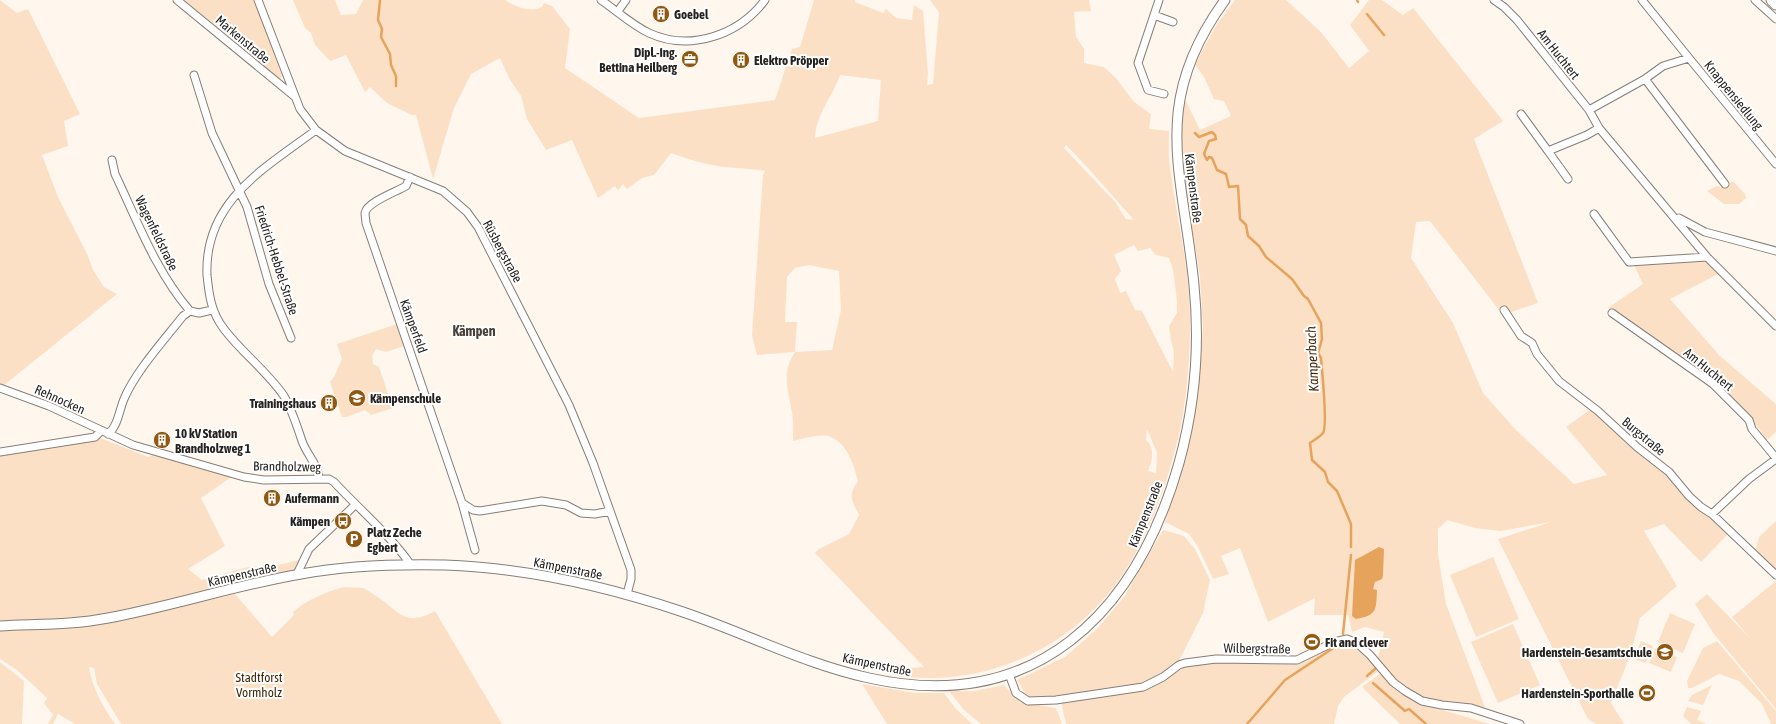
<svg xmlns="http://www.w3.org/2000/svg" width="1776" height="724" viewBox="0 0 1776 724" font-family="'Asap Condensed',sans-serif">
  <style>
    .green { fill: #fce0c5; fill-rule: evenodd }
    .water { fill: #e6a35c }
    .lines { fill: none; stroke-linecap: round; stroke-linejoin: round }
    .stream { stroke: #e6a35c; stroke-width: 2.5 }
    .minor-casing { stroke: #867e77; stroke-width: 9 }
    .tertiary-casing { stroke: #867e77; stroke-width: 11 }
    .secondary-casing { stroke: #867e77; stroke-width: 13 }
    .minor { stroke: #fff; stroke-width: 7 }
    .tertiary { stroke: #fff; stroke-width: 9 }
    .secondary { stroke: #fff; stroke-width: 11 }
    .labels { text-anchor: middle; stroke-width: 4; stroke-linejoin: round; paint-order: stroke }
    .poi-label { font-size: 13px; font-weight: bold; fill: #25221f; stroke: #fff; text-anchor: start }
    .street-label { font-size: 13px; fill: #25221f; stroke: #fff }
    .park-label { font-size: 13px; fill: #422707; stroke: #fff }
    .neighbourhood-label { font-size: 14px; font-weight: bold; fill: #463f39; stroke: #fff }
    .water-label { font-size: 14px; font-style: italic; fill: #462b0c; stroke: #fff }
  </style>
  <rect width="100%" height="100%" fill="#fff6ee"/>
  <path class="green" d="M0,0L17,13L28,9L80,114L64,121L68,146L42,155L58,197L87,254L93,270L104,287L117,294L3,386L0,385Z
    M182,0H256L282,76L281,79L254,61Z
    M293,0H335L341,15L356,14L363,0H505C516,7 530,13 542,7L544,3L552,6L570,29L565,68L639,118L775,100L792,49L800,47L814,0H855V2L883,13L886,9L896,18L912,20L914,5L923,11L928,73L927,85L933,84L939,12L930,0H1089L1091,11L1074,12L1076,37L1084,49V63L1104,67L1115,77L1134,102L1151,114L1149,129L1169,131C1169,143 1168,156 1170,167C1176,217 1190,267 1190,317C1190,354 1188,392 1180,429C1170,478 1146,544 1116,584C1065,652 982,687 898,676L895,669L924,667L815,553L819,549L849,534L859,515C851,499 848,496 858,481C853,463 847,442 828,436C821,434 801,439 793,441C793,431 794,421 792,412C788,389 781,373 795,352L757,355L752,335L763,175L765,171C751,169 737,168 724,167C706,165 688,159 671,153L654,175L642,178L627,189L623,184L618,190L615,186L598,198L572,140L546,150L527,119L521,96L509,78L500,58L471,74L454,108L433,179L416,115H412L387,103L370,87L365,92L346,55L330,61L315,45L311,33L305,28ZM840,75L881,80L878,121L815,138C816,114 833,96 840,75ZM1066,145L1088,168L1134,220L1126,219L1115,202L1064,148ZM1134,245L1138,251L1150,248L1156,255L1169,258L1173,270L1177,300V313L1169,326L1171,341L1174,351L1173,372L1142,311L1135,310L1126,291L1120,293L1115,279L1121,271L1114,255ZM809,265L839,271L841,310L832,350L795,352L797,322H785L787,277L795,268ZM1147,429L1157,453L1156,473L1148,471C1152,461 1156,449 1146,440Z
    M1235,0H1286L1321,32L1349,68L1369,51L1350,25L1369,0H1382L1403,15L1413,8L1503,121L1474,139L1538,303L1503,315L1430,221L1416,222L1411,258L1453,323L1483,393L1516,430L1574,484L1607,475L1566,427L1591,409L1669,473L1729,533L1701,562L1664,524L1644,531L1677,586L1640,618L1630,656L1611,703L1624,724H1596L1588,719L1498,539L1551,522L1501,531L1475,528L1447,520L1438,529V554L1446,604L1486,710L1423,700L1406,690L1376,661L1381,648L1384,632L1365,627L1352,632L1348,615H1314L1315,598L1268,622L1240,548L1221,556L1229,574L1213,579L1198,547L1189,534L1165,522L1192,430L1198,393L1203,327L1200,276L1184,177L1179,127L1184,97L1200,130L1231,116L1224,101L1214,99L1204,77L1195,64L1217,24Z
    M1733,181L1745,194L1746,198L1739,204H1724L1707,191L1717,186L1724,188Z
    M1705,261L1718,274L1670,299L1720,356L1776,404V432L1767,440L1751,418L1717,382L1608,308L1643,284L1634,265Z
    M397,324L404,346L386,352L376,349L372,356L373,364L379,367L393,408L371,415L365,410L347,417H342L330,382L334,377L342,359L337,344Z
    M100,438L148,457L157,454L233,476L201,498L225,546L188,569L202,580L248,567L278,565L300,560L294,572L98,617L0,624V454Z
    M1776,521V570L1756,549L1759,537Z
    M1163,530L1184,536L1195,549L1210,580L1203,613L1178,663L1161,676L1144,684L1064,695L1039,700L1028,698L1017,680L1065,657L1098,628L1124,597Z
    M1493,557L1519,619L1476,637L1450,575Z
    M1776,581V709L1714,634L1695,604L1707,594L1750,638L1732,617Z
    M344,587C350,588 357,587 363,588C366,589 370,592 373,594C399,609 402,629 435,611L502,724H121L97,684L94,668L89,667C92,688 103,707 115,724H75L58,714L53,724H48L53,715L44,703L47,698L17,670L0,659V630L103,624L235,594L272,637L294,615L293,612C306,600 326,592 344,587Z
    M1670,613L1695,624L1683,653L1658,642Z
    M1513,624L1540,685L1498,703L1471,642Z
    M1346,641L1356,644L1380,670L1344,697L1338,706L1334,724H1066L1061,702L1145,689L1162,682L1187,666L1200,663L1234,662L1294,664L1315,656L1335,644Z
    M1641,641L1653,646L1646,663L1634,659Z
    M1717,641L1776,711V724H1771L1762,704L1739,681L1719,674L1692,688H1688L1687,681L1703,648Z
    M1655,649L1677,657L1671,672L1649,663Z
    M0,662L24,681L22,724H0Z
    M1381,673L1422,704L1490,724H1400L1362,687Z
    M862,684L915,693H944L956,709L972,724H887Z
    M1004,685L1020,702L1056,708L1062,724H981L964,710L949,691H974Z
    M1712,685L1703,705L1688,701L1692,695Z
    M1687,707L1701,711L1697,720L1706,724H1691L1683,716Z"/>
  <path class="water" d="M1379,547L1384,549L1383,575L1382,579L1375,582L1373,589L1377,590C1376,611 1377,615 1356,619L1352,616L1355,560Z"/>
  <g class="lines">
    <path class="stream" d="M380,0L378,20L382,29L381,37L390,54L391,65L396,76V86
      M1357,0L1358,2
      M1367,14L1384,35
      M1195,133L1199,137L1212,132L1215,135L1216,139L1209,141L1204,154L1207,160L1209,157L1212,158L1217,170L1226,174L1229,187L1238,186L1240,219L1246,225L1248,236L1259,246L1266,257L1292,279L1304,296L1308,299L1321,323L1322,339L1318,353L1321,358C1322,371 1328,426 1323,433C1320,437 1314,440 1310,443L1312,460L1325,472L1328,482L1337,491L1351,524V547
      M1343,634L1351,555
      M1367,676L1376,668L1374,664
      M1373,683L1405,711L1409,709L1426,724
      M1247,724L1285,680L1341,643"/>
    <defs>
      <path id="minor" d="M177,0L294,96
        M258,0L300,109L316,130L345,151L443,191L467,212L478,227L569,405L593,463L631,570V579L627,594
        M601,0C617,11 632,25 649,33C690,52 739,35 765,0
        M1159,0L1138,63L1148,90L1164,94
        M1494,0L1504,7L1517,20L1589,110L1599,128L1707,257L1776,326
        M1642,0L1689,58
        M1755,0L1776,19
        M618,11L626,0
        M1154,15L1173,22
        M194,75L212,133L247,207L269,284L291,338
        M1645,79L1725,184
        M1589,110L1645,79L1663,66L1689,58L1776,164
        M1521,114L1548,151
        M316,130C265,168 204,201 207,275C209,295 211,312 224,329C242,353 267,371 284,396C292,410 297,426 302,441C307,455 318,464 319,479
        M112,160L115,174C137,220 156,272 190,311
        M410,177L406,186C396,192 367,202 365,213C365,216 366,220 366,223L462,503L473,510L480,511L542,501L566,505L581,513L595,514L610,511
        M1568,179L1548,151L1587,135L1599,128
        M1594,214L1629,262L1707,257
        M1679,218L1705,232L1776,251
        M1504,310L1521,336L1532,343L1537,354L1559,381L1598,411L1637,447L1669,472L1689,496L1701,507L1712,514L1776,575
        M1612,313L1713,384L1749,420L1752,429L1776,458
        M0,388L49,406L133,445L244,477L264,480L329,479L334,482C360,510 389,534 411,565
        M108,434C118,426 119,411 124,399C135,372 165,339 183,316L190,311L199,313L212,310
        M0,452L95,437L101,431
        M462,503L475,550
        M1712,514L1749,479L1776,459
        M297,574L309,549L355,505
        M1009,674L1016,693L1028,701L1056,700L1143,687L1163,677L1179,665L1185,663L1216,659L1297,660L1334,642L1347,639L1357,643L1370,655L1393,682L1405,691L1422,701L1442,705L1471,708L1520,724"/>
      <path id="tertiary" d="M0,626C36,624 73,625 108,618C173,606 236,585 301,574C349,565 397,564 445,565C526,568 606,586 683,612C745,633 805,664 869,678C1035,715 1136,614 1179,463C1195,405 1200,345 1194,285C1183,171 1149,104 1225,0"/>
      <path id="secondary" d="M1772,0L1776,4"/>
    </defs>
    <use href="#minor" class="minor-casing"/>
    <use href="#tertiary" class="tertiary-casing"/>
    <use href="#secondary" class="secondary-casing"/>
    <use href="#minor" class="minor"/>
    <use href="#tertiary" class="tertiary"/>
    <use href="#secondary" class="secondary"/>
  </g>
  <defs>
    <symbol id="building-disc" viewBox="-11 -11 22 22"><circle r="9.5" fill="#905810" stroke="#fff"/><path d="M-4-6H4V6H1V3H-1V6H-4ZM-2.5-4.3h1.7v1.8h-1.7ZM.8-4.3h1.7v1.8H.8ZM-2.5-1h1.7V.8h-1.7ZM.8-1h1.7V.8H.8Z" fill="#fff"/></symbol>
    <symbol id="office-disc" viewBox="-11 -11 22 22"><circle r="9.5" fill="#905810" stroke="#fff"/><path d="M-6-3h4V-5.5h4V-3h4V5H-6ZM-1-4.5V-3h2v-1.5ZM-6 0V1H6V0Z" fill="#fff"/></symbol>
    <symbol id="school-disc" viewBox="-11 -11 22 22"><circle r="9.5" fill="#905810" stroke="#fff"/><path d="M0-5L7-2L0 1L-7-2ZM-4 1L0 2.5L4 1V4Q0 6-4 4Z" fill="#fff"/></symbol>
    <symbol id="bus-disc" viewBox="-11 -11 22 22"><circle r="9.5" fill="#905810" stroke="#fff"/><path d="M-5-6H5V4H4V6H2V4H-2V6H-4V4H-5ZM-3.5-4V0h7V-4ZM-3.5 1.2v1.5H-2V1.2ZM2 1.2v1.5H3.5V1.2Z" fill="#fff"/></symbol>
    <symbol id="parking-disc" viewBox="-11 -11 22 22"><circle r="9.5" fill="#905810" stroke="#fff"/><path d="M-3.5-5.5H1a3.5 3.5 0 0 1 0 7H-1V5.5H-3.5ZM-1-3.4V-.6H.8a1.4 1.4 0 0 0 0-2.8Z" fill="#fff"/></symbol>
    <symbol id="stadium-disc" viewBox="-11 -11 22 22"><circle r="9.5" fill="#905810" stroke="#fff"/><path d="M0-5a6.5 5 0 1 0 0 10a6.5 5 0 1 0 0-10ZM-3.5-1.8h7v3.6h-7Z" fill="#fff"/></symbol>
  </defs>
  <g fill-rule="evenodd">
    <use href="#building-disc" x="651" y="4" width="20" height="20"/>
    <use href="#office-disc" x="680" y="49" width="20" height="20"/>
    <use href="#building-disc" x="731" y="50" width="20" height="20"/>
    <use href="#school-disc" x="347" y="388" width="20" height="20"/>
    <use href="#building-disc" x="319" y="393" width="20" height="20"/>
    <use href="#building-disc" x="152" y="430" width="20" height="20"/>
    <use href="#building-disc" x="262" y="488" width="20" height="20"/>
    <use href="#bus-disc" x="333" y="511" width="20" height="20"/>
    <use href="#parking-disc" x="344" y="529" width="20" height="20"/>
    <use href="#stadium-disc" x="1302" y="632" width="20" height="20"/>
    <use href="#school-disc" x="1655" y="642" width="20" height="20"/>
    <use href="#stadium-disc" x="1637" y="683" width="20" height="20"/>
  </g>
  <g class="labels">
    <g class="poi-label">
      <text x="674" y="19">Goebel</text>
      <text x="677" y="57" text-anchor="end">Dipl.-Ing.<tspan x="677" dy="15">Bettina Heilberg</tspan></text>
      <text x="754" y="65">Elektro Pröpper</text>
      <text x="370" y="403">Kämpenschule</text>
      <text x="316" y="408" text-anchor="end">Trainingshaus</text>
      <text x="175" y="438">10 kV Station<tspan x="175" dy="15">Brandholzweg 1</tspan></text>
      <text x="285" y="503">Aufermann</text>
      <text x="330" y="526" text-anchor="end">Kämpen</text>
      <text x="367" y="537">Platz Zeche<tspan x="367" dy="15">Egbert</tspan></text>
      <text x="1325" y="647">Fit and clever</text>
      <text x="1652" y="657" text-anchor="end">Hardenstein-Gesamtschule</text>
      <text x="1634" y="698" text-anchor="end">Hardenstein-Sporthalle</text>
    </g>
    <g class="street-label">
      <text transform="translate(243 39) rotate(40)" y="5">Markenstraße</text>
      <text transform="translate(1559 54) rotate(52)" y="5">Am Huchtert</text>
      <text transform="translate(1734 95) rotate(51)" y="5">Knappensiedlung</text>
      <text transform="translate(1194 188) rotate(83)" y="5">Kämpenstraße</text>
      <text transform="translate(157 233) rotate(64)" y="5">Wagenfeldstraße</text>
      <text transform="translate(503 251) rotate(62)" y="5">Rüsbergstraße</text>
      <text transform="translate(277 260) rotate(72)" y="5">Friedrich-Hebbel-Straße</text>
      <text transform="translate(414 326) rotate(70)" y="5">Kämperfeld</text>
      <text transform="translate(1709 369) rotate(39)" y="5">Am Huchtert</text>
      <text transform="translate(60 399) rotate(24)" y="5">Rehnocken</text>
      <text transform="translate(1644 436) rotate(40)" y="5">Burgstraße</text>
      <text transform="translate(287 466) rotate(1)" y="5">Brandholzweg</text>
      <text transform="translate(1145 514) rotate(-68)" y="5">Kämpenstraße</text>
      <text transform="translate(568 568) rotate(11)" y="5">Kämpenstraße</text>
      <text transform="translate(242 574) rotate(-13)" y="5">Kämpenstraße</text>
      <text transform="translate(1257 648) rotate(1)" y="5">Wilbergstraße</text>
      <text transform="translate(877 664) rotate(12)" y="5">Kämpenstraße</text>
    </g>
    <g class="park-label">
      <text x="259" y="682">Stadtforst<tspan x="259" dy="15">Vormholz</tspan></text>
    </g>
    <g class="neighbourhood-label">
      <text x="474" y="336">Kämpen</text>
    </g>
    <g class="water-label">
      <text transform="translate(1312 359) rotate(-93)" y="5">Kamperbach</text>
    </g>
  </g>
</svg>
